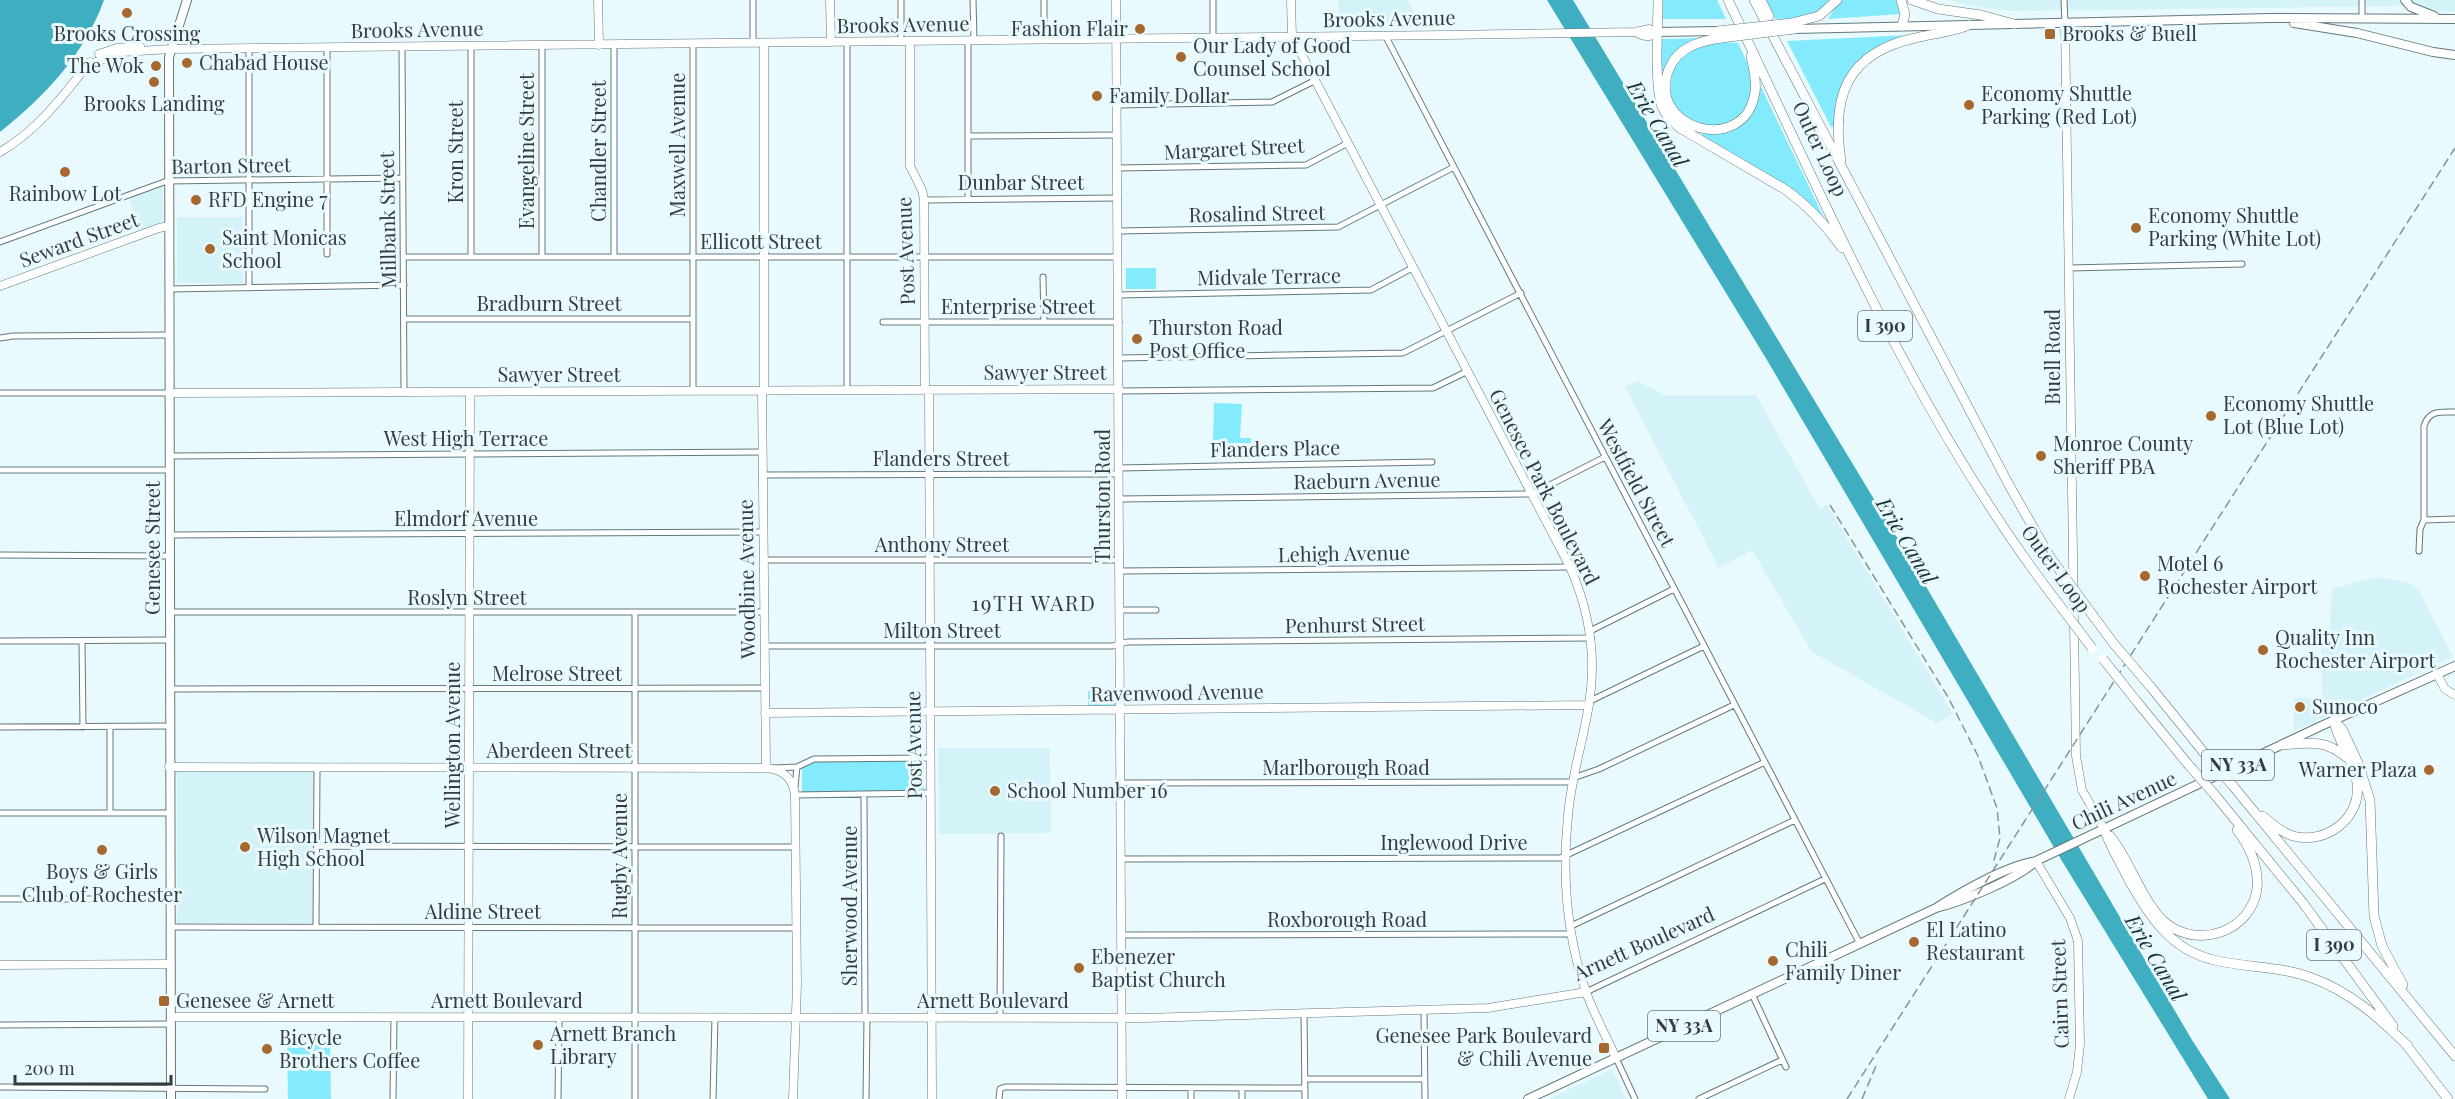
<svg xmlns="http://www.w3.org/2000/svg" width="2455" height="1099" viewBox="0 0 2455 1099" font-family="'Playfair Display',serif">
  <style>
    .built { fill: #d3f3f9 }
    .green { fill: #83ebfd }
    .water { fill: #3faec0 }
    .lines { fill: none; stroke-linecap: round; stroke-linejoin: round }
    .street-casing { stroke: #64797c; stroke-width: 7 }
    .secondary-casing { stroke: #64797c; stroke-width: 9 }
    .primary-casing { stroke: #64797c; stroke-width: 10 }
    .highway-casing { stroke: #64797c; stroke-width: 10 }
    .street { stroke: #fff; stroke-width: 5 }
    .secondary { stroke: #fff; stroke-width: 8 }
    .primary { stroke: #fff; stroke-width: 8 }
    .highway { stroke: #fff; stroke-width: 9 }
    .rail { stroke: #869395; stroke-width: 1.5; stroke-dasharray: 9 4.5; stroke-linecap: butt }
    .highway-bridge-casing { stroke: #64797c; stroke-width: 10; stroke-linecap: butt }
    .highway-bridge { stroke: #fff; stroke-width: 9 }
    .poi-dot { fill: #a7682f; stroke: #e8fafd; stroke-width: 2 }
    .labels { text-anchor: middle; stroke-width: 6; stroke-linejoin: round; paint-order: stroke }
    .shield { fill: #e8fafd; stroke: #697577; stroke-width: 1.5 }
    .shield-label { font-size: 18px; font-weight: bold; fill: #333c3e }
    .street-label { font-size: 20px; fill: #333c3e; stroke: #e8fafd }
    .poi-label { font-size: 20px; fill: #333c3e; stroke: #e8fafd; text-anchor: start }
    .water-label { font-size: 21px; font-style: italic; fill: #172f34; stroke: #e8fafd }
    .neighbourhood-label { font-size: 21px; letter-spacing: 1.5px; fill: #333c3e; stroke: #e8fafd }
  </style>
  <rect width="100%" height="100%" fill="#e8fafd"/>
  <path class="built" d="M1338,0H1408L1422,27L1339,28Z
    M1950,0H2455V12L2403,6L2014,11L1970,6Z
    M160,186L163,190V221L141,231L129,198Z
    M177,217H242L243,283H177Z
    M1638,381L1664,395H1756L1820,509L1827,505L1953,714L1937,723L1812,652L1752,550L1719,568L1625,387Z
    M2375,577L2401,581L2412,584L2419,590L2453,657L2294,731V698H2322L2321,647L2329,636L2332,589Z
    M938,748H1050L1051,833L939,834Z
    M313,771V923H177V772Z
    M1612,1069L1626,1099H1549Z"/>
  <path class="green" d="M1663,0H1717L1726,19H1663Z
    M1765,0H1833C1814,17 1800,18 1775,19Z
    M1840,0H1896L1901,14L1828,19Z
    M1911,35L1868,54L1836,109L1834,126L1831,127L1787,41Z
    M1701,38L1666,71L1662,70V39Z
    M1720,42L1738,43C1745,58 1754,74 1752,91C1751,110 1730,127 1711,127C1707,127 1702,124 1698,122C1676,114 1667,101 1672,77C1676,52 1699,47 1720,42Z
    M1760,87L1762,89L1826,222L1702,136V133C1721,135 1744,128 1753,111C1757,103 1758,94 1760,87Z
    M1126,268H1156V289H1126Z
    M1214,403L1242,404L1240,438H1251V443H1213Z
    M1091,689H1115L1116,706L1088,708V691Z
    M923,761L924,791L802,792V768L813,762Z
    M330,1033L331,1099H288L287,1034Z"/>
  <path class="water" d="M0,0H104C84,55 45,96 0,132Z
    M1547,0H1573L1904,549L2192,1040L2230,1099H2208L2062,861L1767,360Z"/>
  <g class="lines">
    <defs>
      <path id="street" d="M753,0V43
        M901,0V41
        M973,0L974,40
        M1044,0V39
        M1213,0V37
        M2064,0L2065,22
        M2362,0V19
        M1385,35L1860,944
        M968,40V198
        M847,42V390
        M614,44V257
        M693,44V391
        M542,45V257
        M402,47L404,392
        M249,49V288
        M1117,105L1272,102L1316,80
        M968,136L1117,135
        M1118,168L1306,165L1348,143
        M924,200L1118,198
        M1118,231L1338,227L1454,167
        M0,242L167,181L402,178
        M327,254V48
        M404,257H1118
        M471,257V46
        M2069,268L2242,264
        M1043,277L1044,322
        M169,289L404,285
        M1118,295L1371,290L1414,267
        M404,319H693
        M883,322H1119
        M0,338L13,336L169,335
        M1119,358L1403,353L1521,293
        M1119,391L1433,388L1468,371
        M0,393H169
        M169,456L763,452
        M1119,468L1432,462
        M0,470H169
        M763,475L1119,474
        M1119,499L1532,494L1605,457
        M2424,520L2455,519
        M169,535L763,532
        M2419,551L2420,529L2424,520V426C2429,410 2440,412 2455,412
        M0,555L169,556
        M764,560H1120
        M1120,571L1570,567
        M1120,610H1156
        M169,612H764
        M1590,631L1674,589
        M0,641L169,640
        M82,641L83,727
        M765,646H1113L1127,642L1591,638
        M169,689L765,688
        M1590,701L1704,646
        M0,727L169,726
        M110,727V813
        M773,768L797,767L814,759L931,758
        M1573,778L1599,769L1734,705
        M1121,783L1573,782
        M795,787L797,767
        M864,794L865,1018
        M795,795L931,793
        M0,813H170
        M317,846L796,847
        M1121,859L1560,858L1765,762
        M0,899H170
        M1571,926L1795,820
        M170,927L797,928
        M316,927L317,768
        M1121,935L1572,934
        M1586,992L1825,879
        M1752,994L1786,1067
        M1424,1010L1425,1099
        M1304,1013L1305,1099
        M1000,1018L1001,836
        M0,1025L171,1024
        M1616,1058L1635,1099
        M1305,1079H1424
        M0,1087L265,1089
        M1191,1088V1099
        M1242,1089V1099
        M393,1099L394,1017
        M558,1099L559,1017
        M635,1099V612
        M713,1099L715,1017
        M866,1099L867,1018
        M999,1099L1000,1089L1005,1087L1305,1088
        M1699,1099L1782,1060"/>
      <path id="secondary" d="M598,0L599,45
        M830,0L831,42
        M1116,0L1122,1099
        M1291,0L1292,36L1570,567C1589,610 1597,656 1589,704C1583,742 1571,778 1568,816C1562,874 1567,936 1586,992C1594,1014 1606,1036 1616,1058
        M2065,22L2076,756L2082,790L2104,829
        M1636,32C1643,37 1651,38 1657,32
        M910,41V166L922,190L924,200L925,390
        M764,43V391
        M99,54L117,48L140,46
        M88,65L122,52L171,49L1446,35L1636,32L1649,29L1658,32
        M0,152C37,131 64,95 90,62
        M0,286L159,228L169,226
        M929,390L932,1099
        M762,391L766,768
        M169,393L1119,389
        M2437,674L2445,689L2455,695
        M765,713L1589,705
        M169,767L766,768C782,769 793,778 795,795L797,984L793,1099
        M2036,861L2070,918L2078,941L2080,1044L2077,1072L2069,1099
        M0,965L170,964
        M171,1017L1144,1018L1488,1008L1586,992
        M468,1099L470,392"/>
      <path id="primary" d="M2405,0L2411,7L2434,16
        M2294,23L2357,33L2433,52L2455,55
        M1795,29L2270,18L2455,19
        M1658,32L1718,31
        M1936,908C1963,901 2015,880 2036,861L2321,726L2455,666
        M171,1099L169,57L187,0
        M1528,1099L1936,908C1961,892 2003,868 2032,862"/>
      <path id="highway" d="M1658,0C1658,27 1654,83 1662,107C1666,116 1673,122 1680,128L1786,190C1808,206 1826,225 1842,248
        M1728,0C1826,203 1914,413 2051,594
        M1754,0L2009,485L2050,557
        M1761,0L1769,16
        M1901,0L1905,14L1902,26
        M1912,0L1938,9L1981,15L2014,24
        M1792,23L1819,16L1837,0
        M1721,38C1700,41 1678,47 1669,69C1645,130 1746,157 1755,92C1757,80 1753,67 1751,56
        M1841,160C1831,96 1847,53 1915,38C1934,33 1951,33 1969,25
        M2094,617L2114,644
        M2150,686L2205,754
        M2138,703L2187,763
        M2334,721L2342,729L2358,763L2370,800L2374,916L2382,946L2403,985
        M2282,745C2309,743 2325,739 2346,757
        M2233,786L2455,1056
        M2215,795L2303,903L2393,1026
        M2262,816C2272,823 2280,832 2293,836C2326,845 2362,818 2357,783C2355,761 2338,743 2334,721
        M2104,829C2111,848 2121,864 2130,882C2150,917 2171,950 2214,960C2246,968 2281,966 2312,978C2351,992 2379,1018 2408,1046
        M2110,836C2130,860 2143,905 2167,924C2200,949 2251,931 2257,889C2259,867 2250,847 2237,830
        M2404,1042L2448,1099"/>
    </defs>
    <use href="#street" class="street-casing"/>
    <use href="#secondary" class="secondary-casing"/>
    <use href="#primary" class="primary-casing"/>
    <use href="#highway" class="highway-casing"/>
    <use href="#street" class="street"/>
    <use href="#secondary" class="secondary"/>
    <use href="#primary" class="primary"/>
    <use href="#highway" class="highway"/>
    <path class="rail" d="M1830,505L1948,697L1978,756L1997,808L2000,838L1993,864
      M1847,1099L2455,148
      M1862,1099L1876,1066"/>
    <defs>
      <path id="highway-bridge" d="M1718,31L1792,23
        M1721,38L1795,29
        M2050,557L2094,617
        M2051,594L2092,648
        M2114,644L2150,686
        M2103,659L2138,703
        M2205,754L2233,786
        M2187,763L2215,795"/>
    </defs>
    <use href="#highway-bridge" class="highway-bridge-casing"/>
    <use href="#highway-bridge" class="highway-bridge"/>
  </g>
  <g class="poi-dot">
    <circle cx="127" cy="13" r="6"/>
    <circle cx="1140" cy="29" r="6"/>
    <rect x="2044" y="28" width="12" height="12" rx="3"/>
    <circle cx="1181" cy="57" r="6"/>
    <circle cx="187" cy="63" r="6"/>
    <circle cx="156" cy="66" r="6"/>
    <circle cx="154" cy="82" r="6"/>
    <circle cx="1097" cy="96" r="6"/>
    <circle cx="1969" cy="105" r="6"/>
    <circle cx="65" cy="172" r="6"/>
    <circle cx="196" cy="200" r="6"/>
    <circle cx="2136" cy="228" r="6"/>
    <circle cx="210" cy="249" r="6"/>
    <circle cx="1137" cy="339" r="6"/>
    <circle cx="2211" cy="416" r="6"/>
    <circle cx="2041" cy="456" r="6"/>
    <circle cx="2145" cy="576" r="6"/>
    <circle cx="2263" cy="650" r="6"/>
    <circle cx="2300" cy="707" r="6"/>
    <circle cx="2429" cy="770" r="6"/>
    <circle cx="995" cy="791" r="6"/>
    <circle cx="245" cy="847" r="6"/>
    <circle cx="102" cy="850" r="6"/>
    <circle cx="1914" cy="942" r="6"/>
    <circle cx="1773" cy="961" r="6"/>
    <circle cx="1079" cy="968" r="6"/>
    <rect x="158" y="995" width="12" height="12" rx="3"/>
    <circle cx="538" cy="1045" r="6"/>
    <rect x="1598" y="1042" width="12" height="12" rx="3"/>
    <circle cx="267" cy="1049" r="6"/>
  </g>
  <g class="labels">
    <g class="shield">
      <rect x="1858" y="311" width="54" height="30" rx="4.5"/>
      <rect x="2202" y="750" width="72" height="30" rx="4.5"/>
      <rect x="2307" y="930" width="54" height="30" rx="4.5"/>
      <rect x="1648" y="1011" width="72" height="30" rx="4.5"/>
    </g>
    <g class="shield-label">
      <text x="1885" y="332">I 390</text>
      <text x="2238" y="771">NY 33A</text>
      <text x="2334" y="951">I 390</text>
      <text x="1684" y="1032">NY 33A</text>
    </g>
    <g class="street-label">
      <text transform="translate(1389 19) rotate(-1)" y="7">Brooks Avenue</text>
      <text transform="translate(903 25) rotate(-1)" y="7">Brooks Avenue</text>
      <text transform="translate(417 30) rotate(-1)" y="7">Brooks Avenue</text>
      <text transform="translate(678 145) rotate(-90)" y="7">Maxwell Avenue</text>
      <text transform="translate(1234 149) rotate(-3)" y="7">Margaret Street</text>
      <text transform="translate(1820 149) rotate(65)" y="7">Outer Loop</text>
      <text transform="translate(527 151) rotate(-90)" y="7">Evangeline Street</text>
      <text transform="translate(599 151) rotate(-90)" y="7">Chandler Street</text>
      <text transform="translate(456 152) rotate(-90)" y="7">Kron Street</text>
      <text transform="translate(231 166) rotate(-1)" y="7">Barton Street</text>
      <text x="1021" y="190">Dunbar Street</text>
      <text transform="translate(1257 214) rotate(-1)" y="7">Rosalind Street</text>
      <text transform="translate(388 220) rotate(-91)" y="7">Millbank Street</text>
      <text transform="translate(79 240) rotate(-20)" y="7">Seward Street</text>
      <text x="761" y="249">Ellicott Street</text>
      <text transform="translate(906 251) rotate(-92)" y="7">Post Avenue</text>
      <text transform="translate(1269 277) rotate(-1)" y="7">Midvale Terrace</text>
      <text x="549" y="311">Bradburn Street</text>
      <text x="1018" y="314">Enterprise Street</text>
      <text transform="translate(2053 357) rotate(-90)" y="7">Buell Road</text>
      <text x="1045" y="380">Sawyer Street</text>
      <text x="559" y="382">Sawyer Street</text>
      <text x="466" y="446">West High Terrace</text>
      <text transform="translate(1275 449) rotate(-1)" y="7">Flanders Place</text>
      <text x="941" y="466">Flanders Street</text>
      <text transform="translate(1367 481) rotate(-1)" y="7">Raeburn Avenue</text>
      <text transform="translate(1636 483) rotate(62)" y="7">Westfield Street</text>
      <text transform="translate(1544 487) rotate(63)" y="7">Genesee Park Boulevard</text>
      <text transform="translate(1103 496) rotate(-90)" y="7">Thurston Road</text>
      <text x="466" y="526">Elmdorf Avenue</text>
      <text x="942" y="552">Anthony Street</text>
      <text transform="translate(153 548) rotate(-90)" y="7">Genesee Street</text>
      <text transform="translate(1344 554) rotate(-1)" y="7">Lehigh Avenue</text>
      <text transform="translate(2056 569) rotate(54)" y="7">Outer Loop</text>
      <text transform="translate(747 579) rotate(-91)" y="7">Woodbine Avenue</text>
      <text x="467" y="605">Roslyn Street</text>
      <text transform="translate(1355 625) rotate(-1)" y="7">Penhurst Street</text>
      <text x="942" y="638">Milton Street</text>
      <text x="557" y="681">Melrose Street</text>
      <text transform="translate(1177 693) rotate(-1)" y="7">Ravenwood Avenue</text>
      <text transform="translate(453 745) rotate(-90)" y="7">Wellington Avenue</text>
      <text transform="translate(914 745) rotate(-91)" y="7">Post Avenue</text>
      <text x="559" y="758">Aberdeen Street</text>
      <text x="1346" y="775">Marlborough Road</text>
      <text transform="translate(2124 801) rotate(-25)" y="7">Chili Avenue</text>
      <text x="1454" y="850">Inglewood Drive</text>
      <text transform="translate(620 856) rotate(-90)" y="7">Rugby Avenue</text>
      <text transform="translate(850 906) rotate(-90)" y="7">Sherwood Avenue</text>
      <text x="483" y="919">Aldine Street</text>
      <text x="1347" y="927">Roxborough Road</text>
      <text transform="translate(1644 944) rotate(-24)" y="7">Arnett Boulevard</text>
      <text transform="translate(2060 994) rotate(-92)" y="7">Cairn Street</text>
      <text x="507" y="1008">Arnett Boulevard</text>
      <text x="993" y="1008">Arnett Boulevard</text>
    </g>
    <g class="poi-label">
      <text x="1128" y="36" text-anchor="end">Fashion Flair</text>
      <text x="127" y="41" text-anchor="middle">Brooks Crossing</text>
      <text x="2062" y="41">Brooks &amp; Buell</text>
      <text x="1193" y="53">Our Lady of Good<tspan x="1193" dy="23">Counsel School</tspan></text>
      <text x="199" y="70">Chabad House</text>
      <text x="144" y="73" text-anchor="end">The Wok</text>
      <text x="1981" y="101">Economy Shuttle<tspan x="1981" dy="23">Parking (Red Lot)</tspan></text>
      <text x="1109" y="103">Family Dollar</text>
      <text x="154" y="111" text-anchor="middle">Brooks Landing</text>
      <text x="65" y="201" text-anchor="middle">Rainbow Lot</text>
      <text x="208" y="207">RFD Engine 7</text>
      <text x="2148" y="223">Economy Shuttle<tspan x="2148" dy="23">Parking (White Lot)</tspan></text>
      <text x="222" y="245">Saint Monicas<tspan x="222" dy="23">School</tspan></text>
      <text x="1149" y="335">Thurston Road<tspan x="1149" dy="23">Post Office</tspan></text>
      <text x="2223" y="411">Economy Shuttle<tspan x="2223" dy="23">Lot (Blue Lot)</tspan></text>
      <text x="2053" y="451">Monroe County<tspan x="2053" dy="23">Sheriff PBA</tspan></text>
      <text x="2157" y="571">Motel 6<tspan x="2157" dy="23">Rochester Airport</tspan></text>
      <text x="2275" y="645">Quality Inn<tspan x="2275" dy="23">Rochester Airport</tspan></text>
      <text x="2312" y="714">Sunoco</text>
      <text x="2417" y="777" text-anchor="end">Warner Plaza</text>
      <text x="1007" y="798">School Number 16</text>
      <text x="257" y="843">Wilson Magnet<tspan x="257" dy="23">High School</tspan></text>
      <text x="102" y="879" text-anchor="middle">Boys &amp; Girls<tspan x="102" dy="23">Club of Rochester</tspan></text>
      <text x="1926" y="937">El Latino<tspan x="1926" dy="23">Restaurant</tspan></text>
      <text x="1785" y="957">Chili<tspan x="1785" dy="23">Family Diner</tspan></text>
      <text x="1091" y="964">Ebenezer<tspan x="1091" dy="23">Baptist Church</tspan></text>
      <text x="176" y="1008">Genesee &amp; Arnett</text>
      <text x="550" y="1041">Arnett Branch<tspan x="550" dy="23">Library</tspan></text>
      <text x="1592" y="1043" text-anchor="end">Genesee Park Boulevard<tspan x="1592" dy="23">&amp; Chili Avenue</tspan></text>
      <text x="279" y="1045">Bicycle<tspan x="279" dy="23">Brothers Coffee</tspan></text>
    </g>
    <g class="water-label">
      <text transform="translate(1657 124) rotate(59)" y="7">Erie Canal</text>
      <text transform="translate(1906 541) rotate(59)" y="7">Erie Canal</text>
      <text transform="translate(2155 958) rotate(59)" y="7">Erie Canal</text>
    </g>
    <g class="neighbourhood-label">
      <text x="1034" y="611">19TH WARD</text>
    </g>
  </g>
  <path d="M15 1075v9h156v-9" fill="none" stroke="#333c3e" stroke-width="3"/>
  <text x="24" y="1075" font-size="18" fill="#333c3e" stroke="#e8fafd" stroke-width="4.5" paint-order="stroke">200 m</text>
</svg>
